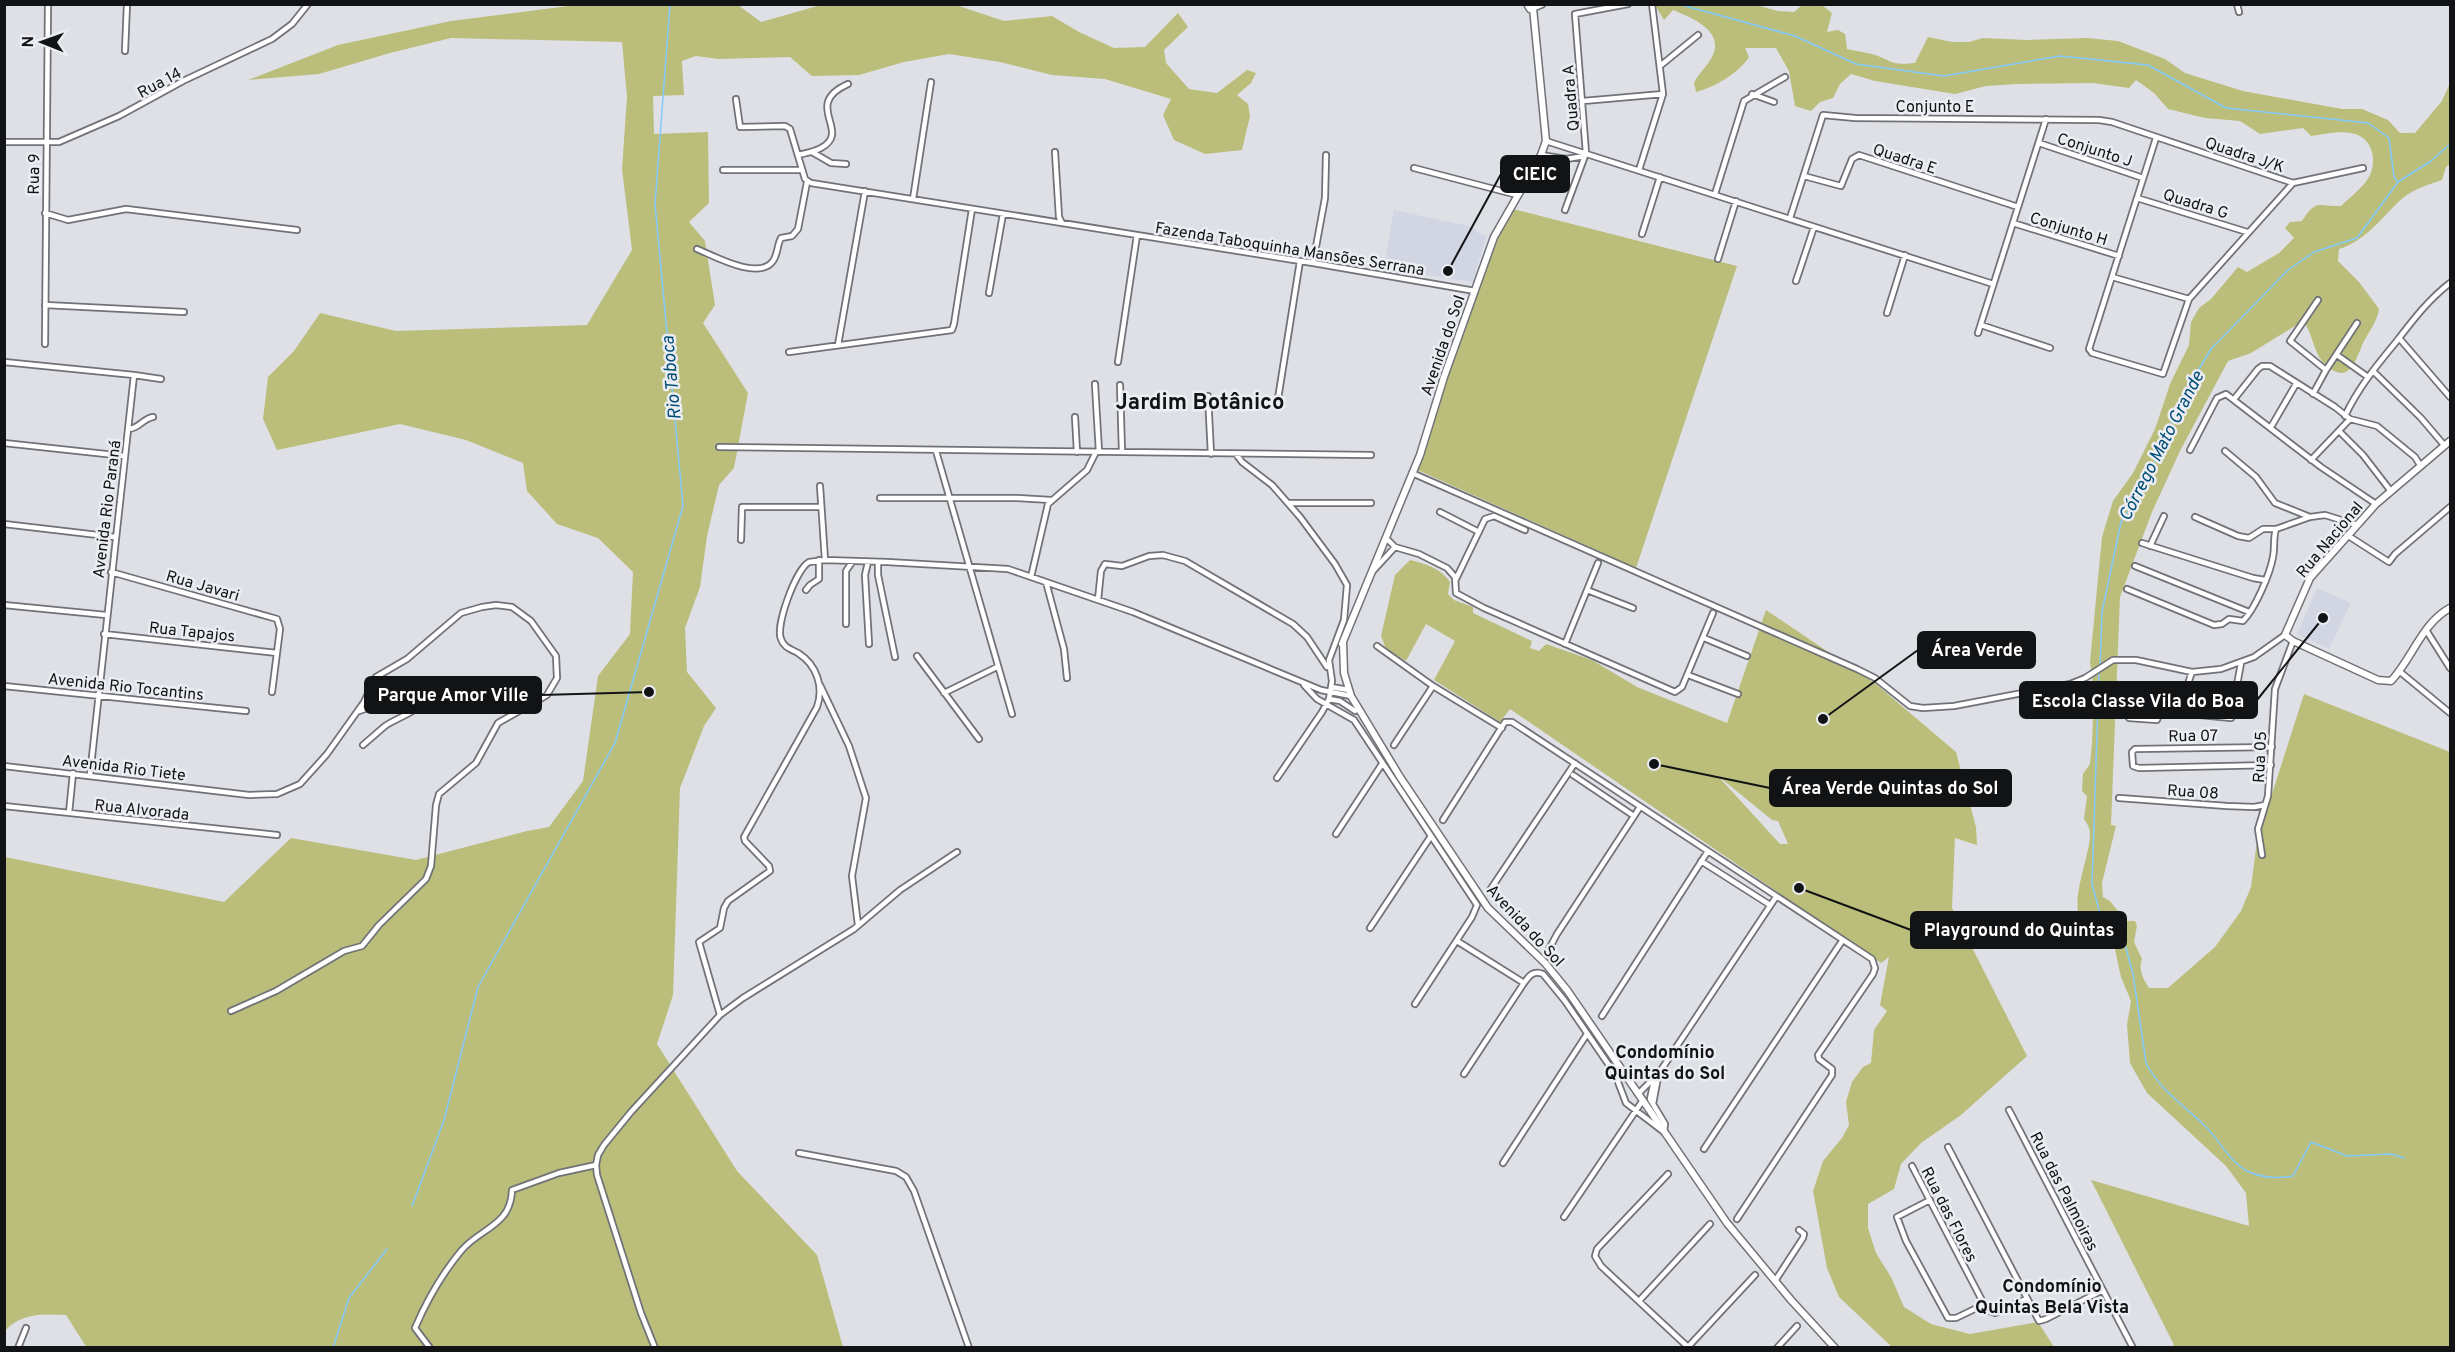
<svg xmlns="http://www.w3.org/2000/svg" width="2455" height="1352" viewBox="0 0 2455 1352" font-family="Overpass,sans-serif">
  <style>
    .built { fill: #d2d6e3 }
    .green { fill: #bbbe7a; fill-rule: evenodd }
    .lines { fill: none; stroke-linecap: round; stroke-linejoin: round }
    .stream { stroke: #83cafe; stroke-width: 1.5 }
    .street-casing { stroke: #717277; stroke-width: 8 }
    .secondary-casing { stroke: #717277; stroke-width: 9 }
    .street { stroke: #fff; stroke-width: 4.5 }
    .secondary { stroke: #fff; stroke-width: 6 }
    .labels { text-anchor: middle; stroke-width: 5; stroke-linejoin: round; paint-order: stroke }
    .street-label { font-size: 16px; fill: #121315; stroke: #ebedf3 }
    .water-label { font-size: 18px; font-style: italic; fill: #004d77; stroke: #ebedf3 }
    .neighbourhood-label { font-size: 18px; font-weight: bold; fill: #121315; stroke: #ebedf3 }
    .district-label { font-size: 22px; font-weight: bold; fill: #121315; stroke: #ebedf3 }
    .leader { fill: none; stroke: #121315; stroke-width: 2 }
    .callout-dot { fill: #121315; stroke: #ebedf3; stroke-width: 2 }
    .callout { fill: #121315; stroke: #121315; stroke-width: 2 }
    .callout-label { font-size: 18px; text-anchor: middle; font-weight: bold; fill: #fff }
  </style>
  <rect width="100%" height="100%" fill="#dee0e6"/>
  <path class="built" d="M1394,210L1473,227L1478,233L1486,236L1473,282L1385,269L1386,255Z
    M2317,588L2351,603L2329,649L2297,634Z"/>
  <path class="green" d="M584,4L738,5L761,22L821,5H956L1004,21L1052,16L1079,32L1114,48L1145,47L1178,13L1188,27L1164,50L1166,63L1189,89L1217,93L1247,70L1256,73L1251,83L1237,95L1248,104L1250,116L1242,150L1205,154L1174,140L1163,115L1171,99L1105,79L1052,75L1000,62L949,54L904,62L859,75L812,76L790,57L718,59L696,56L682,61L684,95L653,96L654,134L708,132L709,203L689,222L705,241L715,305L703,323L748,393L734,468L719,485L707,536L700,587L685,628L687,672L716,708L704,726L680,788L673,995L657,1044L737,1171L817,1255L843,1347L87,1348L66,1315C43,1314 21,1313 5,1331V857L224,902L291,838L416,860L527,831L549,827L583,781L598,676L630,634L633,572L598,538L557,524L527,491L523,463L466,440L400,424L277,450L263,419L268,377L294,351L320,313L396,331L587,325L632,250L622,169L627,97L622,42L451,38L390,53L319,74L248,80L338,45L451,21Z
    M1655,5H1756L1778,11L1794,12L1802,5H1822L1832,13L1827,32L1838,30L1845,34L1847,49C1855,51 1864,52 1872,54C1892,60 1890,66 1915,63L1928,37L1952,42H1969L1983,38L2027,40L2087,38L2118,41L2165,59L2185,73L2243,91L2342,109H2362L2388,120L2400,133H2415L2442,101L2450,83V164L2446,167L2442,180C2430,184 2414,189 2404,197C2382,216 2368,240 2339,249L2338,261L2359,282L2379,309C2377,322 2369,331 2363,343C2355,362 2348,388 2323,362C2313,351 2313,335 2305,324H2298L2251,353L2228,361L2180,451L2152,512L2120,597L2111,825L2116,826L2102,883L2103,897L2110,901L2126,921H2135L2137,926L2134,942L2142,959C2138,969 2143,979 2149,988H2168L2215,947L2241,911L2251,887L2257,841L2304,694L2450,752V1347H2171L2174,1345L2091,1180L2249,1226L2246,1193L2226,1166L2147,1093L2130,1063L2127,1025L2131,1001L2121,977L2111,931L2105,924C2049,934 2097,851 2089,828C2088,825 2086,822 2084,819L2087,796L2082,791L2083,774L2090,764L2092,743L2094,691L2090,662L2102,537L2113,501L2133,473L2155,429L2170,384L2189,345L2191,322L2199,308L2211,299L2238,267L2247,272L2279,253L2294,238L2285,228L2290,222L2302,221C2317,198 2317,207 2341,206C2350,197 2365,186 2370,175C2373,169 2374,159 2372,152C2364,124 2332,133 2311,136L2303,128L2260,134L2240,121L2205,118L2168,109L2154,93L2136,80L2129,88L2093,83L2017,84L1986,86L1955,94L1875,81L1851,74L1840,84L1833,98L1820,102L1811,111L1795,106L1789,71L1776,48H1745L1749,57C1739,73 1715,87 1696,92L1694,83C1699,72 1709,65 1713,55C1724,30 1690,17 1673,10L1664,20Z
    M1509,208L1737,266L1636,568L1413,468Z
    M1410,560C1424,563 1442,569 1450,582L1448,594L1454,600L1473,607V613L1532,641L1530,648L1539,651L1546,644L1592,660L1637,687L1727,723L1766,610L1877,685L1956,752L1976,827L1977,845L1955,838L1952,908L2027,1056L1961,1115L1921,1143L1901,1164L1894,1189L1868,1204V1228L1876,1253L1891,1277L1904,1307L1931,1324L1970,1334L2038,1322L2054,1347H1892L1839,1297L1827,1268L1813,1191L1823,1161L1842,1138L1849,1125L1846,1102L1852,1082L1863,1067L1871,1063L1874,1030L1887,1011L1880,1005L1889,957L1881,963L1510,709L1500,722L1434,680L1455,641L1426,624L1406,661L1386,649L1381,636L1395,575ZM1717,775L1772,820L1778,821L1788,844H1780Z"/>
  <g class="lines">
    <path class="stream" d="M1678,4L1795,36L1856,64L1944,76L2060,56L2148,65L2226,108L2368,123L2389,138L2394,177L2397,181
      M2100,668L2102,612L2121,522L2141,493L2184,394L2211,349L2288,270L2314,252L2357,238L2398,182L2431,161L2450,144
      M2099,672L2092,884L2099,910L2114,926L2126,948L2133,974L2146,1063C2159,1089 2182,1104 2203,1124C2219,1138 2227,1160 2247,1171C2262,1178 2277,1179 2293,1176L2311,1142L2347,1156L2391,1154L2404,1158
      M412,1206L444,1120L478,987L615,743L683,506L655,204L670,4
      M333,1348L349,1298L387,1249"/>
    <defs>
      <path id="street" d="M2237,4L2239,12
        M125,51L127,4
        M1660,66L1698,35
        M1752,94L1774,102
        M736,99L740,127L785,126L790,129L805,179L811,183L1313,263L1475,291
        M1583,101L1663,94
        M2156,138L2089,349L2092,353L2163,374L2189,299L2293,183
        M1546,141L1993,284
        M4,142H59L119,116L183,81L272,39L292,24L308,4
        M2039,143L2143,178
        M812,152L831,163L846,164
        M1055,152L1059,217L1062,223
        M798,155C806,153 814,152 821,148C853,131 801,105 848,84
        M1541,155L1566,159L1585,156
        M1414,168L1517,195
        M723,170H802
        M1639,170L1663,94L1652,4
        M1804,176L1841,186L1852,159L1859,155L2018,207
        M1715,194L1744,101L1785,77
        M2137,198L2247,232
        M913,199L931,82
        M1565,210L1586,153L1575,14L1628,4
        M45,213L68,220L126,209L297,230
        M1790,218L1823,115L1855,118L2099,120L2112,122L2293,183L2363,168
        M2013,223L2119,256
        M1642,234L1660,177
        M697,249C714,256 759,281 773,261C778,254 777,245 781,238L792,236L798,229L807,182
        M1718,259L1736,201
        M1313,263L1325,198L1326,155
        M2112,277L2189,299
        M1796,281L1814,227
        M989,293L1003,214
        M2318,300L2290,341L2326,370
        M45,305L184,312
        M1887,313L1905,255
        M1981,325L2050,348
        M1978,333L2046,119
        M2399,338L2450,397
        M45,344L48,4
        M838,345L865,191
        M789,352L952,330L954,324L972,209
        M2337,355L2368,377
        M4,362L134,375L90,775
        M1118,362L1137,235
        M2373,371L2421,418L2444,445
        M134,375L161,379
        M1095,384L1099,452
        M1120,385L1122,452
        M2313,394L2326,370L2357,323
        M1208,396L1211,454
        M2235,398L2258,369L2262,366H2270L2335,407L2350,419L2377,426L2415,457L2420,465
        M1277,405L1300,261
        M2345,416C2358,388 2377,365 2396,342C2413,320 2428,300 2450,283
        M1075,417L1077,452
        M2271,427L2296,384
        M128,429C139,429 142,419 153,417
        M2339,431L2363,455L2390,490
        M4,443L124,456
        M719,447L1371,455
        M2190,450L2217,398L2226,394L2321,467L2376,504
        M936,451L1012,714
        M2225,451L2256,477L2275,503L2310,517
        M1236,454L1242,462L1272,485L1300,517L1335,564L1347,585L1344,620L1329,660L1332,681L1329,699L1322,712L1277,778
        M2311,460L2350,419
        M1412,473L1857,669L1875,678L1910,706L1923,708L1954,706L2070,684L2085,678L2113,660H2136L2192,672L2221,669L2254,657L2285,635
        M820,486L825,560
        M880,498H1017L1051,500
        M1288,503H1371
        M1440,512L1479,532
        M2195,517L2238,536L2249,538L2263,529H2276
        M4,524L115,537
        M2347,535L2389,562L2395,554L2450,507
        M1386,538L1395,547L1419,554L1447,568L1455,577L1456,593L1484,608L1675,692L1682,687L1713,613
        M741,540L742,507H821
        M2142,543L2253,578L2265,580
        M2150,546L2164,516
        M868,562L865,575L869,644
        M878,562V575L895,657
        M2135,566L2249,612
        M1373,571L1395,547
        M111,572L277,619L280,629L272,692
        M1031,577L1048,504L1087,470L1096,452
        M1456,579L1485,519L1494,516L1525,530
        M1046,582L1064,649L1067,678
        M2127,589L2214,625L2222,624L2229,619L2243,621C2255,609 2270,574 2273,557C2275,547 2273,538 2276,529L2310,517L2325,515L2357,525
        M806,590L810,585L819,579V560
        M1587,590L1633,608
        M1098,600L1101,571L1105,564L1122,566L1149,556L1163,555L1185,561L1293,624L1307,637L1327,667
        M4,605L106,615
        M846,624V571L853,561
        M2426,630L2450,668
        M104,634L277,653
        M1704,638L1747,656
        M1565,644L1598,563
        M1377,646L1433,686L1502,728
        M917,656L979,739
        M2399,671L2450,713
        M1688,675L1738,694
        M820,685L849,746L866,798L852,876L858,925
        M1304,685L1317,699L1354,720L1477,905L1472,917L1415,1004
        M4,686L246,711
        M1331,687L1349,690
        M944,693L997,667
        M1329,699L1340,701L1355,711
        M2162,706L2157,720L2129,718L2128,716L2130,705H2132L2166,706L2181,704L2192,672
        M359,711L417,692L427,695C422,711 398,717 385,726C378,732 370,739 363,745
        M2200,715L2231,718L2241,663
        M1394,745L1433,686
        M2271,765L2139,768L2133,766L2132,752L2135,749L2272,747
        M4,766L249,795L277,794L300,784L327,754L364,702L376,677L407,659L461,613L482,607L496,605L512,607L531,621L556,656L557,678L547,695L498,723L476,763L439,794L436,805L431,866L426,879L379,925L362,946L344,951L276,991L231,1011
        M1573,775L1631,814
        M2119,798L2227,806L2254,807L2265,805
        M4,806L277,835
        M69,813L73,773
        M1443,820L1505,722H1512L1872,959L1875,968L1873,974L1818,1055L1819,1059L1832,1069V1075L1737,1219
        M1336,834L1382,764
        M2262,855L2258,829L2268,796L2275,689L2293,641
        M1701,861L1770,905
        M1490,890L1575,763
        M1370,928L1431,836
        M1457,941L1524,983C1529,976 1533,970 1543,974L1565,1001L1615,1074L1626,1103L1664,1132L1665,1124L1650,1099L1653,1085L1659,1074
        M1548,951L1557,934L1640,807
        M720,1015L699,942L720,928L724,908L728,901L770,871L769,866L745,841L744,837L817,707C824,687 817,665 798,653C791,649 784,648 781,639C775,626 796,569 809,562L825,560L887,562L1008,569L1133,612L1321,690L1351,696
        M1602,1016L1708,851
        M1464,1074L1524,983
        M1638,1094L1659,1073L1776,897
        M1653,1104L1658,1077
        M2009,1110L2133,1348
        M1948,1147L2039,1321L2046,1319L2103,1290
        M1704,1149L1842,941
        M799,1153L896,1171L906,1177L914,1191L969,1348
        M1503,1163L1587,1034
        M1912,1166L1987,1310L1995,1313L2026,1299
        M1668,1174L1597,1249L1595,1256L1601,1266L1689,1348
        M1930,1200L1897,1217L1906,1241L1948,1318H1956L1983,1305
        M1564,1217L1643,1100
        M1775,1281L1803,1238L1804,1234L1799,1230
        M1639,1301L1710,1224
        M1688,1347L1755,1275
        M18,1348L26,1328
        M430,1348L415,1328C427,1300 442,1274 461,1251C480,1228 511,1226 512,1190L559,1173L596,1165
        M655,1348L641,1313L597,1175L596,1165L598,1155L604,1145L631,1112L720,1015L743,998L854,929L900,890L957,852
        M1777,1348L1797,1326"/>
      <path id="secondary" d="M1527,4L1530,9L1542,4
        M2450,441L2376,504L2310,578L2285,635L2293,641L2378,680L2391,681C2412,659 2422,623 2450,608
        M1343,642L1344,673L1351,696L1400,777L1488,908L1545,963L1567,990L1727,1223L1791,1300L1835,1348
        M1342,644L1420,455L1444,377L1494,237L1541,155L1546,141L1533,8"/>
    </defs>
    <use href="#street" class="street-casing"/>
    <use href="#secondary" class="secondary-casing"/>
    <use href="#street" class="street"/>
    <use href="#secondary" class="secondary"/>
  </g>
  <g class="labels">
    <g class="street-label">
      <text transform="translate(159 82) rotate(-28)" y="6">Rua 14</text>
      <text transform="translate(1570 98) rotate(-95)" y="6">Quadra A</text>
      <text x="1935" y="112">Conjunto E</text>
      <text transform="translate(2095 149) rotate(18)" y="6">Conjunto J</text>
      <text transform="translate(2245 154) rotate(18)" y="6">Quadra J/K</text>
      <text transform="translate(1905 158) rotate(18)" y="6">Quadra E</text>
      <text transform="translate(33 174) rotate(-89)" y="6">Rua 9</text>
      <text transform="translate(2196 203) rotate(17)" y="6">Quadra G</text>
      <text transform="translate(2069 228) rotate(17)" y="6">Conjunto H</text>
      <text transform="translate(1290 248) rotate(9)" y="6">Fazenda Taboquinha Mansões Serrana</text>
      <text transform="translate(1442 345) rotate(-71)" y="6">Avenida do Sol</text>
      <text transform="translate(106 509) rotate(-83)" y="6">Avenida Rio Paraná</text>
      <text transform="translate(2329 539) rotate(-50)" y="6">Rua Nacional</text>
      <text transform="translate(203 585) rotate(16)" y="6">Rua Javari</text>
      <text transform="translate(192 631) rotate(6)" y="6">Rua Tapajos</text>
      <text transform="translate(126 686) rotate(6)" y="6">Avenida Rio Tocantins</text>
      <text transform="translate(2193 735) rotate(-1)" y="6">Rua 07</text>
      <text transform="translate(2259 757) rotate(-87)" y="6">Rua 05</text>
      <text transform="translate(124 767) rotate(7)" y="6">Avenida Rio Tiete</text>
      <text transform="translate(2193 791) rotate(4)" y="6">Rua 08</text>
      <text transform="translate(142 809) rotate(6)" y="6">Rua Alvorada</text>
      <text transform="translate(1526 925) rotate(47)" y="6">Avenida do Sol</text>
      <text transform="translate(2065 1191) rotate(63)" y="6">Rua das Palmoiras</text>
      <text transform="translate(1950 1214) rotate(63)" y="6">Rua das Flores</text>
    </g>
    <g class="water-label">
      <text transform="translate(671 378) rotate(-95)" y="6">Rio Taboca</text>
      <text transform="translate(2161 446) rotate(-63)" y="6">Córrego Mato Grande</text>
    </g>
    <g class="neighbourhood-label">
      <text x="1665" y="1058">Condomínio<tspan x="1665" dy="21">Quintas do Sol</tspan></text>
      <text x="2052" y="1292">Condomínio<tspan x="2052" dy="21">Quintas Bela Vista</tspan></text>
    </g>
    <g class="district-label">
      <text x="1200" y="409">Jardim Botânico</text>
    </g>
  </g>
  <path class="leader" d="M1448 271L1501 174M1823 719L1918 650M649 692L541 695M2323 618L2257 700M1654 764L1770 788M1799 888L1911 930"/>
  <g class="callout-dot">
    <circle cx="1448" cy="271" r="6"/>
    <circle cx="1823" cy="719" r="6"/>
    <circle cx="649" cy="692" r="6"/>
    <circle cx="2323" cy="618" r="6"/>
    <circle cx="1654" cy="764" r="6"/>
    <circle cx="1799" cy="888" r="6"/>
  </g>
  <g class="callout">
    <rect x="1501" y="156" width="68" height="36" rx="6"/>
    <rect x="1918" y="632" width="117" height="36" rx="6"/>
    <rect x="365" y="677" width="176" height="36" rx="6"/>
    <rect x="2020" y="682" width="237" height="36" rx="6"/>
    <rect x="1770" y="770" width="241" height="36" rx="6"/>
    <rect x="1911" y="912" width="215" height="36" rx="6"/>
  </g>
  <g class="callout-label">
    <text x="1535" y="180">CIEIC</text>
    <text x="1977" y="656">Área Verde</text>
    <text x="453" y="701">Parque Amor Ville</text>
    <text x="2138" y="707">Escola Classe Vila do Boa</text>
    <text x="1890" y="794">Área Verde Quintas do Sol</text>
    <text x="2019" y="936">Playground do Quintas</text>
  </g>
  <rect width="2455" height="1352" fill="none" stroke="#121315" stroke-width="12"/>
  <g transform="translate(42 42) rotate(271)" stroke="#ebedf3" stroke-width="4.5" paint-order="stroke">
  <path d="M0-4.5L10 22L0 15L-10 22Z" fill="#121315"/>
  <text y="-9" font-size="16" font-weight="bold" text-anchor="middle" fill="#121315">N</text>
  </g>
</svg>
